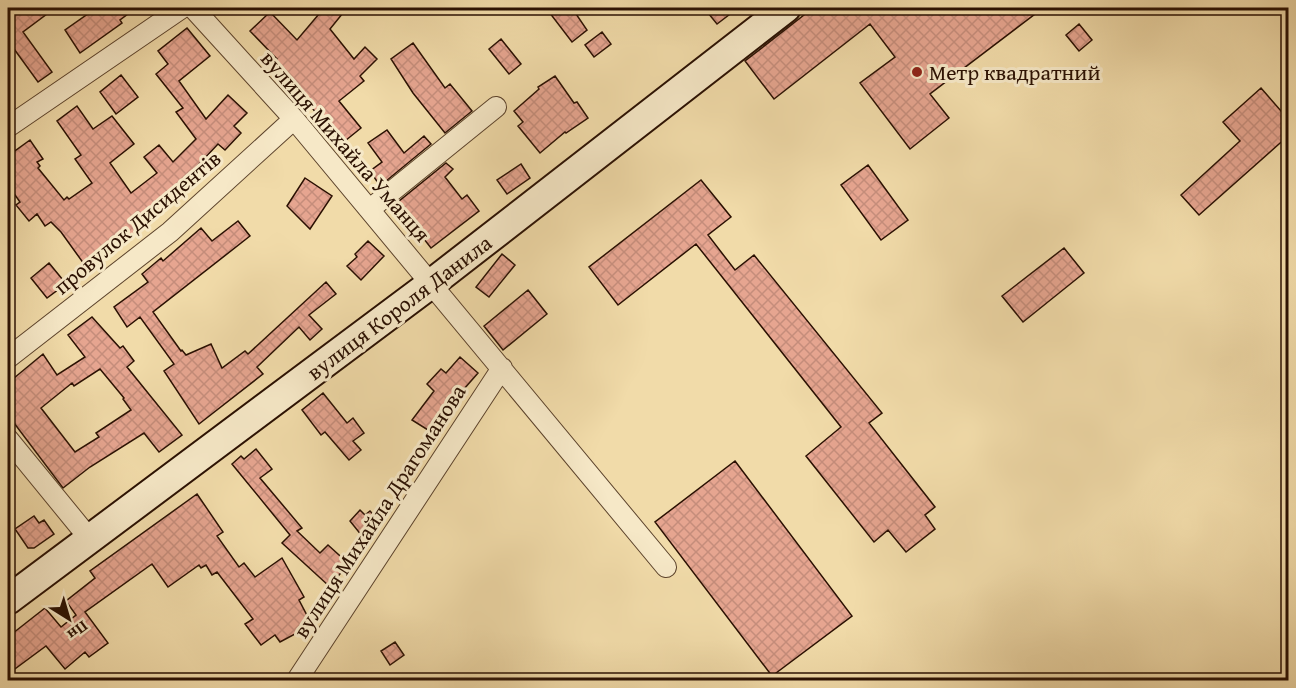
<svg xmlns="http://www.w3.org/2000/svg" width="1296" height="688" viewBox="0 0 1296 688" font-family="'Gentium Book Plus',serif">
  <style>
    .building { fill: url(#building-cross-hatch); stroke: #2a1002; stroke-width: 1.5; fill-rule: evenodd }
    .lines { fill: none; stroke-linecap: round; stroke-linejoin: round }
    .street-casing { stroke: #5c432c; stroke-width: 22 }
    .secondary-casing { stroke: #2a1002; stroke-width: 32 }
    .street { stroke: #f6e8c7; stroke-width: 20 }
    .secondary { stroke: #f6e8c7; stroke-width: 28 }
    .poi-dot { fill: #8f2418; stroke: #f6e8c7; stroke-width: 2 }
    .labels { text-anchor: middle; stroke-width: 6; stroke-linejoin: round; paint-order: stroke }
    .poi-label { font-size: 22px; fill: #2a1002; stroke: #f6e8c7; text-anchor: start }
    .street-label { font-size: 22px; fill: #2a1002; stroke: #f6e8c7 }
  </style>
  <defs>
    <pattern id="building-cross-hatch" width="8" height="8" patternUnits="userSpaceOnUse" patternTransform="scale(1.5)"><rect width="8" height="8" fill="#e6a590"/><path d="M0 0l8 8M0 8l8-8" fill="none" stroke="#c58d7b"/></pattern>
  </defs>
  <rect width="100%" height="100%" fill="#f1dba9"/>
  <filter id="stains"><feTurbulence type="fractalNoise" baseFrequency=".00333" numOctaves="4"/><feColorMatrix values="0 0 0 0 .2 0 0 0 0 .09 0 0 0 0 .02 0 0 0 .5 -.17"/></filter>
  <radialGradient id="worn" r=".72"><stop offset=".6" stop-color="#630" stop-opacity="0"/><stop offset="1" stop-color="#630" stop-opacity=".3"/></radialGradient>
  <path class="building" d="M8,8H55L23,32L52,72L38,82L9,42L8,43Z
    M85,8H136L120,20L122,23L80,53L65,30L89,13Z
    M314,8H347L330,29L354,59L365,47L377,59L360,76L364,81L339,101L361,128L340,145L310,105L303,111L294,99L300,94L275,61L277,59L250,31L270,12L297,40L319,14Z
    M546,8H572L587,30L572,42Z
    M704,8H738L717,24Z
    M813,8H1043L930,94L949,118L910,149L860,83L895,57L870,24L774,99L745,61Z
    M1079,24L1092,40L1079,51L1066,35Z
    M187,28L210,56L179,81L206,119L228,95L247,113L234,126L241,133L225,150L218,144L185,179L191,186L149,218L151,221L128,238L126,235L84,264L61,232L51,222L45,226L37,214L29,221L16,205L20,202L8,185V156L30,140L43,159L37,162L40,166L38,168L64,200L67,197L69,199L92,183L75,159L81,155L57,121L77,106L93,129L112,116L134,144L110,163L131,193L157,173L144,157L159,145L173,162L196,139L176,112L183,108L156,74L168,64L158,51Z
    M602,32L611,44L594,57L585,45Z
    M501,39L521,64L509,74L489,49Z
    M413,43L445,88L450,84L472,111L445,133L413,93L391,59Z
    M121,75L138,97L116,114L100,92Z
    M555,76L574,103L577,102L588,118L566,133L565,132L540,153L518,126L523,122L514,111L539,89L538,87Z
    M1261,88L1288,119V136L1199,215L1181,195L1240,141L1223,122Z
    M387,130L404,153L424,136L431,144L380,186L370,171L382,162L368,143Z
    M446,163L453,169L445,177L462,199L467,195L479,211L431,248L403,212L399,215L393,206Z
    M521,164L530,178L507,194L497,180Z
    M868,165L908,220L881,240L841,185Z
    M305,178L332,196L310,229L287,206Z
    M701,180L731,217L708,235L735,270L754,255L882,413L869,423L935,507L925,515L935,529L906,552L888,530L874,542L806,456L841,427L696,244L618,305L589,267Z
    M238,221L250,236L153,312L181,351L182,350L186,355L211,344L222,368L245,351L248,354L326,282L336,294L309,315L322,329L310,340L299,327L257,367L263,374L199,424L164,371L174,364L140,317L127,327L114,307L148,282L142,274L161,258L163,261L201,228L212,241Z
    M368,241L384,256L361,280L347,266L357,257L355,254Z
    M1064,248L1084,273L1023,322L1002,296Z
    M502,254L515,265L489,297L476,287Z
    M49,263L63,280V286L47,298L31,278Z
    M528,290L547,314L503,350L484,326Z
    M92,317L120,348L123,346L134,361L127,367L182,435L159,452L144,433L90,467L63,488L8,415V383L43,354L57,375L85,357L68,335ZM100,369L124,398L123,399L131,410L96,433L99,437L75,452L41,408L72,383L74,386Z
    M460,357L478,373L428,430L412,420L434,391L427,384L441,369L446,373Z
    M323,393L347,423L353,418L364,433L353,441L361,450L349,460L325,432L321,435L302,410Z
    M256,449L272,469L260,478L302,528L297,531L320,553L328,545L349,564L329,586L282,543L290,535L232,464L241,456L244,459Z
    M735,461L852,616L772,676L655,522Z
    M197,494L223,532L217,536L239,567L244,563L255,577L282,558L304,597L299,600L312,625L280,642L275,635L261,645L245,624L253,619L217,572L212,575L206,565L201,568L199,565L168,587L152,564L85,612L108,643L89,657L85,652L65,669L46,646L8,674V637L45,608L61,627L76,615L66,601L95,578L90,571Z
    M360,510L365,515L370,511L379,521L362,536L350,521Z
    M34,516L39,523L44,520L54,534L34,548H28L15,529Z
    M395,642L404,655L390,665L381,651Z"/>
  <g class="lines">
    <defs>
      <path id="street" d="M193,8L294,119L666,567
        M8,127L182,8
        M370,209L496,107
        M8,358L170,232L294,119
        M8,439L89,538
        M297,680L502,368"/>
      <path id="secondary" d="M8,600L432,283L786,8"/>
    </defs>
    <use href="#street" class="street-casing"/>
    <use href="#secondary" class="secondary-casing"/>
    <use href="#street" class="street"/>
    <use href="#secondary" class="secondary"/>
  </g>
  <circle class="poi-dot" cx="917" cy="72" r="6"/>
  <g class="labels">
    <g class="poi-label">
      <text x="929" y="80">Метр квадратний</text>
    </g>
    <g class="street-label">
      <text transform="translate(346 146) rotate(49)" y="8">вулиця Михайла Уманця</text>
      <text transform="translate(137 222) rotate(-40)" y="8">провулок Дисидентів</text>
      <text transform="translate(399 307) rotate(-37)" y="8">вулиця Короля Данила</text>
      <text transform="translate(379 511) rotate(-57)" y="8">вулиця Михайла Драгоманова</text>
    </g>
  </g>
  <rect width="1296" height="688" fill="none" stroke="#f1dba9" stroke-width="30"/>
  <rect x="9" y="9" width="1278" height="670" fill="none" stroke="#2a1002" stroke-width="3"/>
  <rect x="15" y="15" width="1266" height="658" fill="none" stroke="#2a1002" stroke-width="1.5"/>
  <g transform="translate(69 619) rotate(143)" stroke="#f6e8c7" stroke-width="4.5" paint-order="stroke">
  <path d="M0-4.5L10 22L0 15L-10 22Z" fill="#2a1002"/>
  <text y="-9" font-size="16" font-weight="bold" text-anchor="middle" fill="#2a1002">Пн</text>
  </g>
  <rect width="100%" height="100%" filter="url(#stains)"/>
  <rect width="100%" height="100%" fill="url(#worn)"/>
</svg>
